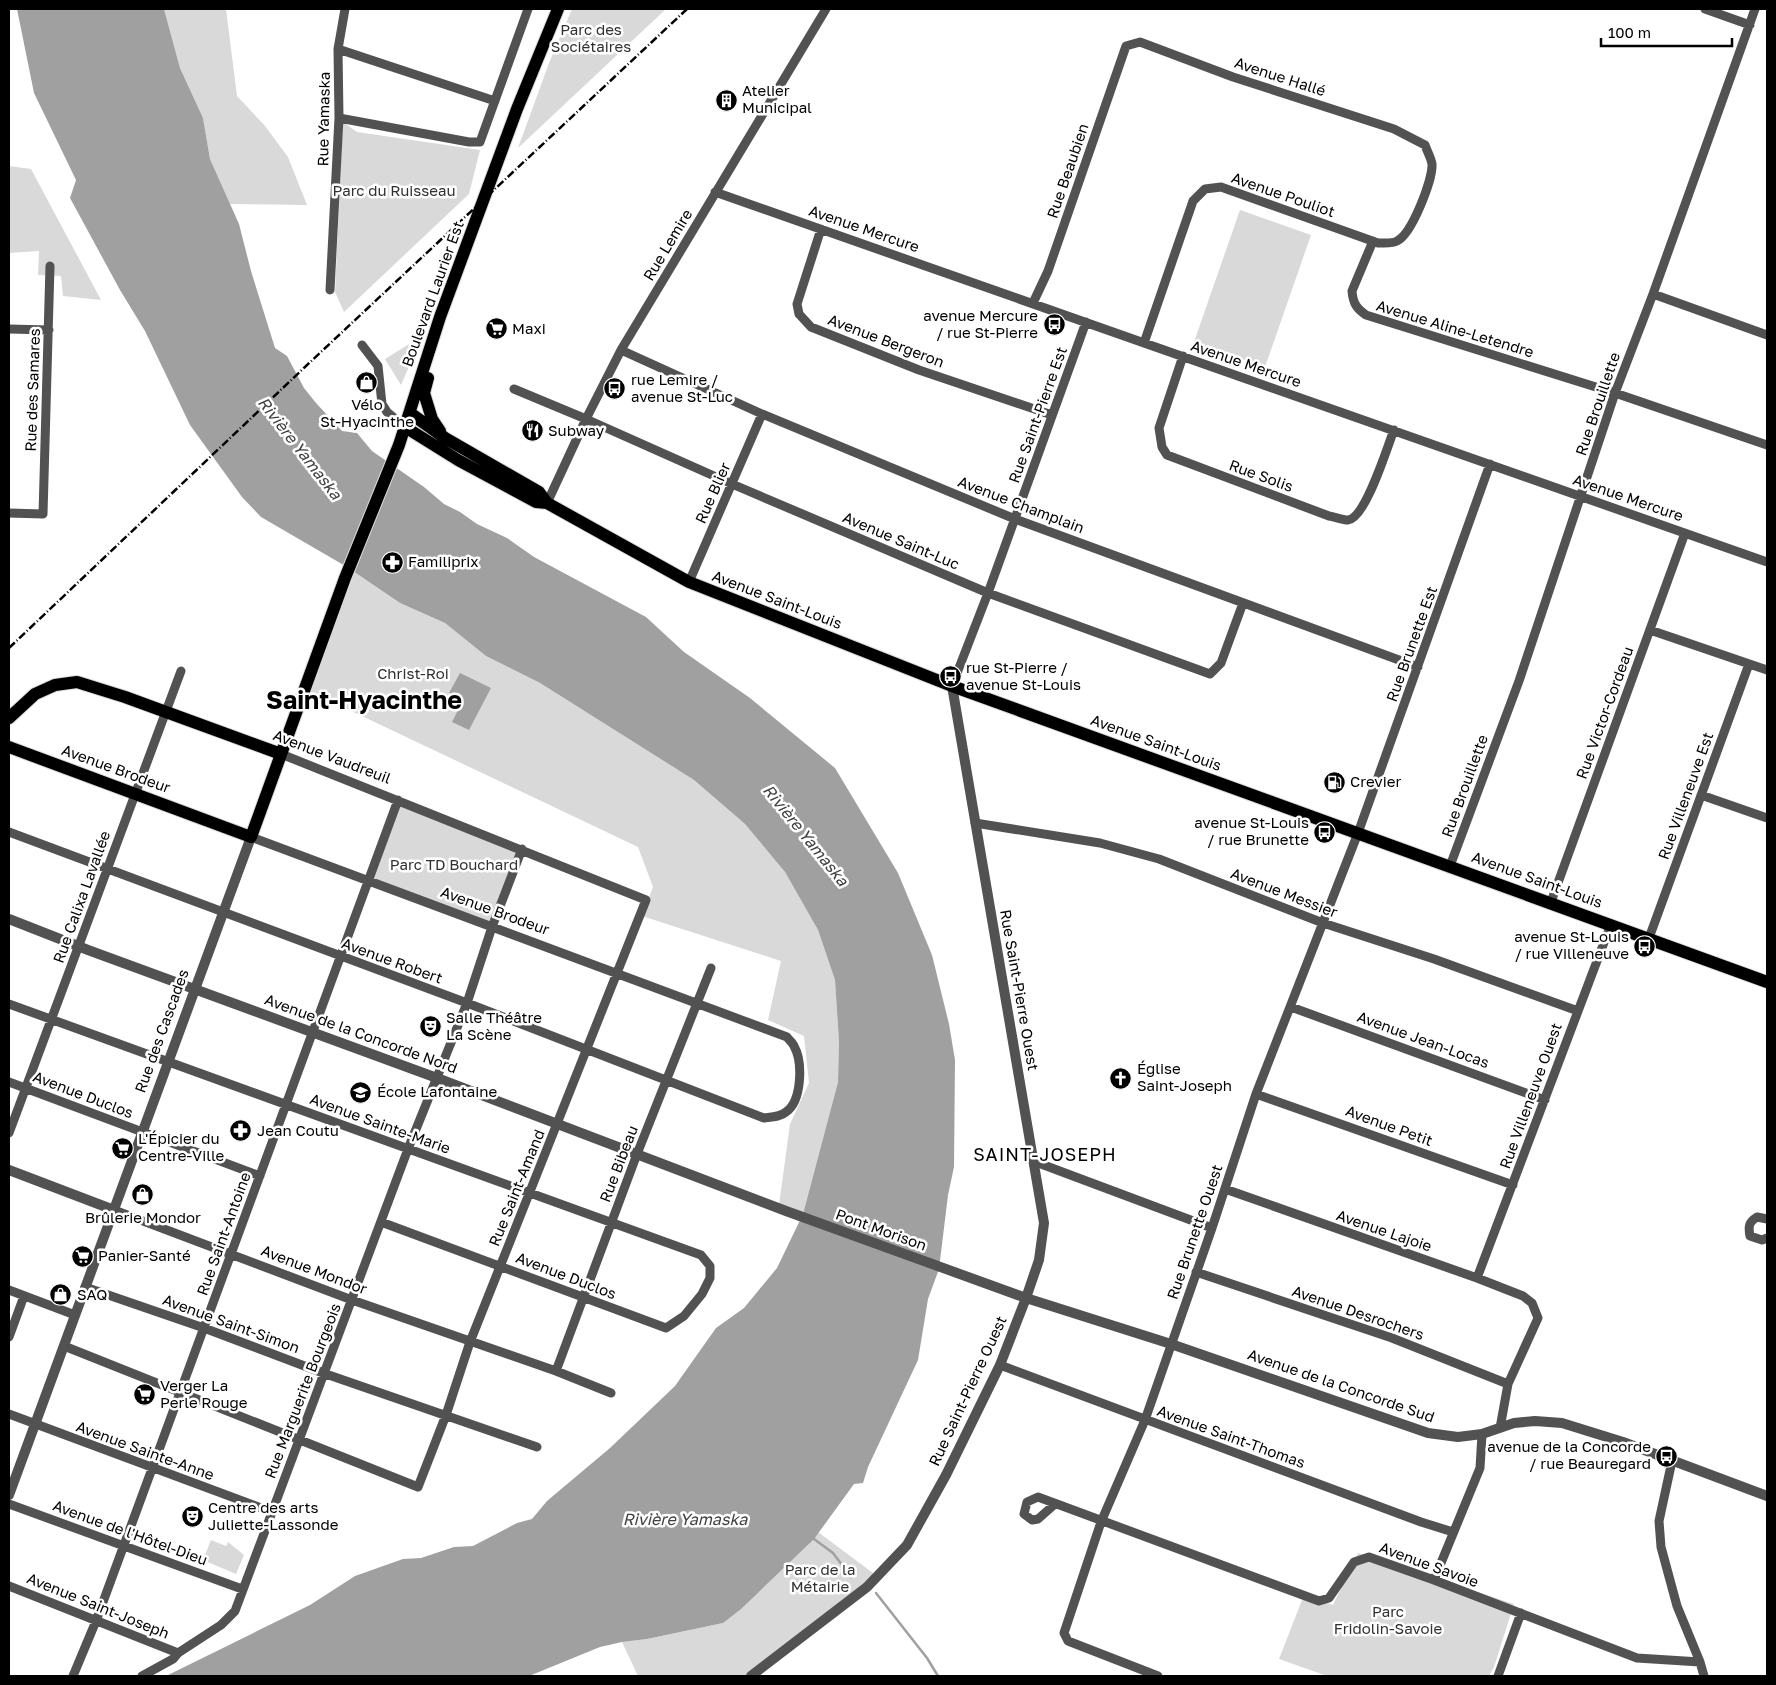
<svg xmlns="http://www.w3.org/2000/svg" width="1776" height="1685" viewBox="0 0 1776 1685" font-family="'Golos Text',sans-serif">
  <style>
    .green { fill: #d9d9d9 }
    .water { fill: #a0a0a0 }
    .lines { fill: none; stroke-linecap: round; stroke-linejoin: round }
    .stream { stroke: #a0a0a0; stroke-width: 2.5 }
    .primary-casing { stroke: #dbdbdb; stroke-width: 14 }
    .minor { stroke: #525252; stroke-width: 9 }
    .tertiary { stroke: #525252; stroke-width: 10 }
    .primary { stroke: #000; stroke-width: 12 }
    .rail { stroke: #000; stroke-width: 2.5; stroke-dasharray: 8 2.5 1 2.5; stroke-linecap: butt }
    .labels { text-anchor: middle; stroke-width: 5; stroke-linejoin: round; paint-order: stroke }
    .park-label { font-size: 15px; fill: #303030; stroke: #fff }
    .street-label { font-size: 15px; fill: #000; stroke: #fff }
    .poi-label { font-size: 15px; fill: #000; stroke: #fff; text-anchor: start }
    .water-label { font-size: 16px; font-style: italic; fill: #414141; stroke: #fff }
    .quarter-label { font-size: 18px; letter-spacing: 1px; fill: #000; stroke: #fff }
    .town-label { font-size: 25px; font-weight: bold; fill: #000; stroke: #fff }
  </style>
  <rect width="100%" height="100%" fill="#fff"/>
  <path class="green" d="M164,9H226L237,96L265,126L288,157L307,205L230,204L210,159L203,118L180,68Z
    M572,9H666L518,148L549,63Z
    M343,122L357,132L480,150L469,194L344,312L335,292Z
    M9,166L31,169L101,300L63,296L61,276L38,275L39,251L9,253Z
    M1240,210L1311,235L1265,367L1194,342Z
    M422,336L401,385L385,359Z
    M347,567L400,603L445,623L486,656L540,683L694,780L745,824L785,872L818,930L835,980L839,1042L838,1082L803,1214L779,1205L790,1124L809,1083L804,1036L768,1020L781,961L642,916L653,887L638,847L303,688Z
    M396,799L525,847L494,925L367,878Z
    M818,1532L877,1576L748,1676H638L622,1642L647,1639L723,1623Z
    M211,1540L226,1546L228,1542L244,1555L236,1574L203,1560Z
    M1358,1553L1514,1604L1494,1667L1489,1676H1327L1279,1659L1304,1595L1333,1605Z"/>
  <path class="water" d="M17,9H164L180,68L203,118L210,159L239,224L251,271L275,348L287,356L304,388L316,403L342,431L357,433L372,451L424,487L444,504L460,512L477,524L507,538L534,557L646,617L684,652L750,698L835,768L898,873L932,955L949,1024L955,1060L954,1167L948,1195L939,1269L928,1299L918,1360L868,1467L863,1483L854,1484L814,1539L741,1609L723,1623L647,1639L622,1642L600,1647L529,1676H166L310,1605L355,1576L403,1559L421,1558L454,1547L473,1546L517,1523L532,1519L547,1501L610,1448L675,1386L716,1328L744,1308L777,1268L803,1214L838,1082L839,1042L835,980L818,930L785,872L745,824L694,780L540,683L486,656L445,623L400,603L347,567L261,517L242,497L190,425L145,331L120,290L70,198L76,180L34,93Z
    M460,673L491,688L469,730L452,722L463,700L449,693Z"/>
  <g class="lines">
    <path class="stream" d="M814,1539L833,1553L851,1577
      M876,1593L927,1658L938,1676"/>
    <defs>
      <path id="primary" d="M428,378L424,393L432,419L440,431
        M410,413L445,438L539,492L547,503L689,582L952,686L1767,982
        M405,427L458,460L536,502L547,503
        M9,718L35,694L55,685L77,682L125,697L281,754
        M9,747L251,837L345,578L399,445L440,317L517,109L558,9"/>
    </defs>
    <use href="#primary" class="primary-casing"/>
    <path class="minor" d="M1705,9L1750,25
      M338,49L495,101
      M339,118L469,142H480L528,9
      M715,192L1767,562
      M821,229L797,304L799,314L811,327L919,370L1052,415
      M1373,241L1352,291C1353,303 1356,308 1366,315L1615,393L1767,445
      M330,290L339,118L338,49L345,9
      M1653,294L1767,335
      M1033,303L1048,271L1126,46L1140,42L1233,77L1394,129L1425,145C1427,151 1431,158 1432,164C1433,179 1412,234 1397,241C1392,244 1384,243 1378,243L1221,187L1205,189L1193,201L1144,343
      M9,329L49,330
      M362,345L378,366L382,404L387,412L405,427
      M621,350L762,414L1015,519L1418,667
      M1183,356L1159,428L1162,447L1167,455L1329,516C1335,517 1343,520 1348,520C1366,518 1387,447 1394,430
      M514,389L586,419L732,484L988,593L1210,674L1221,663L1243,603
      M547,503L586,419L621,350L826,9
      M9,513L43,514L50,266
      M689,582L762,414
      M1650,630L1767,670
      M952,686L988,593L1086,322
      M1701,795L1767,818
      M975,823L1100,843L1159,859L1323,923L1434,959L1578,1011
      M9,832L467,1003L764,1118C772,1117 780,1117 786,1112C802,1101 803,1062 794,1046C793,1043 789,1040 787,1037L251,837
      M1450,866L1519,681L1615,393L1653,294L1755,9
      M1551,902L1685,533
      M1649,938L1749,664
      M9,1004L701,1255L710,1266V1278L702,1294L684,1316L666,1328L381,1222
      M1291,1007L1545,1100
      M9,1082L260,1176
      M1256,1094L1513,1185
      M9,1133L181,671
      M1033,1161L1212,1228
      M1225,1189L1477,1278L1523,1296L1532,1303L1538,1318L1508,1384L1500,1428
      M114,1210L352,1300L556,1371L611,1393
      M1767,1219L1757,1217C1749,1222 1748,1226 1750,1236L1762,1240L1767,1238
      M1196,1272L1392,1338L1508,1384
      M1477,1278L1611,924
      M85,1287L204,1328L323,1373L537,1447
      M9,1290L75,1315
      M9,1337L24,1296
      M64,1346L418,1487L446,1415L470,1342L646,900L281,754
      M1000,1365L1421,1522L1453,1532
      M556,1371L637,1154L711,968
      M9,1414L272,1512
      M1672,1461L1659,1521L1661,1547L1677,1606L1700,1662L1704,1676
      M9,1504L242,1589
      M1055,1504L1038,1519L1032,1520L1024,1514L1027,1502L1038,1497L1319,1601L1329,1598L1354,1562L1369,1557L1434,1580L1637,1658L1700,1662
      M1434,1580L1480,1468L1482,1434
      M9,1586L178,1653
      M73,1676L96,1621L398,800
      M142,1676L173,1659L178,1653L221,1625L235,1611L408,1149L467,1003L492,927L522,849
      M1158,1676L1068,1641L1064,1633L1101,1522L1145,1420L1212,1228L1256,1094L1358,833L1490,464
      M1498,1676L1521,1613"/>
    <path class="tertiary" d="M9,919L88,950L437,1078L786,1211L1026,1298L1171,1344L1428,1433L1458,1437L1482,1434L1514,1423L1535,1421L1562,1423L1623,1442L1767,1496
      M9,1170L114,1210
      M9,1495L251,837
      M751,1676L867,1587L907,1545L946,1475L1000,1365L1026,1298L1039,1260L1044,1223L952,686"/>
    <use href="#primary" class="primary"/>
    <path class="rail" d="M9,648L306,366L687,9"/>
  </g>
  <defs>
    <symbol id="building-disc" viewBox="-11 -11 22 22"><circle r="9.5" fill="#000" stroke="#fff"/><path d="M-4-6H4V6H1V3H-1V6H-4ZM-2.5-4.3h1.7v1.8h-1.7ZM.8-4.3h1.7v1.8H.8ZM-2.5-1h1.7V.8h-1.7ZM.8-1h1.7V.8H.8Z" fill="#fff"/></symbol>
    <symbol id="bus-disc" viewBox="-11 -11 22 22"><circle r="9.5" fill="#000" stroke="#fff"/><path d="M-5-6H5V4H4V6H2V4H-2V6H-4V4H-5ZM-3.5-4V0h7V-4ZM-3.5 1.2v1.5H-2V1.2ZM2 1.2v1.5H3.5V1.2Z" fill="#fff"/></symbol>
    <symbol id="supermarket-disc" viewBox="-11 -11 22 22"><circle r="9.5" fill="#000" stroke="#fff"/><path d="M-6-5.5h2.5l.6 2H6L4.5 2H-2.5L-4.4-4H-6ZM-1.5 3.2a1.3 1.3 0 1 0 .1 0ZM3 3.2a1.3 1.3 0 1 0 .1 0Z" fill="#fff"/></symbol>
    <symbol id="shop-disc" viewBox="-11 -11 22 22"><circle r="9.5" fill="#000" stroke="#fff"/><path d="M-5-2.5h2.3a2.7 3.5 0 0 1 5.4 0H5L5.5 6h-11ZM-1.5-2.5h3a1.5 2.3 0 0 0-3 0Z" fill="#fff"/></symbol>
    <symbol id="restaurant-disc" viewBox="-11 -11 22 22"><circle r="9.5" fill="#000" stroke="#fff"/><path d="M-5-6h1v4h1v-4h1v4h1v-4h1v5L-1.5 .5V6h-2V.5L-5-1ZM5-6V6H3V1.5H1.5Q1.5-4 5-6Z" fill="#fff"/></symbol>
    <symbol id="pharmacy-disc" viewBox="-11 -11 22 22"><circle r="9.5" fill="#000" stroke="#fff"/><path d="M-2-6h4v4h4v4h-4v4h-4v-4h-4v-4h4Z" fill="#fff"/></symbol>
    <symbol id="fuel-disc" viewBox="-11 -11 22 22"><circle r="9.5" fill="#000" stroke="#fff"/><path d="M-5.5-6h7V0h2V4h1.3V-2.5L3-4.5l.8-.8L6-3V5H2.5V1h-1V6h-7ZM-4.2-4.7v3.2H.2V-4.7Z" fill="#fff"/></symbol>
    <symbol id="theatre-disc" viewBox="-11 -11 22 22"><circle r="9.5" fill="#000" stroke="#fff"/><path d="M-5-5.5Q0-4 5-5.5V0Q5 5 0 6Q-5 5-5 0ZM-3.3-2.5H-1v1.5H-3.3ZM1-2.5H3.3v1.5H1ZM-2.8 1Q0 5.5 2.8 1Z" fill="#fff"/></symbol>
    <symbol id="church-disc" viewBox="-11 -11 22 22"><circle r="9.5" fill="#000" stroke="#fff"/><path d="M-1.2-6h2.4v3.5h3.3v2.4h-3.3V6h-2.4V-.1h-3.3v-2.4h3.3Z" fill="#fff"/></symbol>
    <symbol id="school-disc" viewBox="-11 -11 22 22"><circle r="9.5" fill="#000" stroke="#fff"/><path d="M0-5L7-2L0 1L-7-2ZM-4 1L0 2.5L4 1V4Q0 6-4 4Z" fill="#fff"/></symbol>
  </defs>
  <g fill-rule="evenodd">
    <use href="#building-disc" x="714" y="88" width="25" height="25"/>
    <use href="#bus-disc" x="1042" y="312" width="25" height="25"/>
    <use href="#supermarket-disc" x="484" y="316" width="25" height="25"/>
    <use href="#shop-disc" x="354" y="370" width="25" height="25"/>
    <use href="#bus-disc" x="602" y="376" width="25" height="25"/>
    <use href="#restaurant-disc" x="520" y="418" width="25" height="25"/>
    <use href="#pharmacy-disc" x="380" y="550" width="25" height="25"/>
    <use href="#bus-disc" x="938" y="664" width="25" height="25"/>
    <use href="#fuel-disc" x="1322" y="770" width="25" height="25"/>
    <use href="#bus-disc" x="1312" y="820" width="25" height="25"/>
    <use href="#bus-disc" x="1632" y="934" width="25" height="25"/>
    <use href="#theatre-disc" x="418" y="1014" width="25" height="25"/>
    <use href="#church-disc" x="1108" y="1066" width="25" height="25"/>
    <use href="#school-disc" x="348" y="1080" width="25" height="25"/>
    <use href="#pharmacy-disc" x="228" y="1118" width="25" height="25"/>
    <use href="#supermarket-disc" x="110" y="1136" width="25" height="25"/>
    <use href="#shop-disc" x="130" y="1182" width="25" height="25"/>
    <use href="#supermarket-disc" x="70" y="1244" width="25" height="25"/>
    <use href="#shop-disc" x="48" y="1282" width="25" height="25"/>
    <use href="#supermarket-disc" x="132" y="1382" width="25" height="25"/>
    <use href="#bus-disc" x="1654" y="1444" width="25" height="25"/>
    <use href="#theatre-disc" x="180" y="1504" width="25" height="25"/>
  </g>
  <g class="labels">
    <g class="park-label">
      <text x="591" y="35">Parc des<tspan x="591" dy="17">Sociétaires</tspan></text>
      <text x="394" y="196">Parc du Ruisseau</text>
      <text x="413" y="679">Christ-Roi</text>
      <text x="454" y="870">Parc TD Bouchard</text>
      <text x="820" y="1575">Parc de la<tspan x="820" dy="17">Métairie</tspan></text>
      <text x="1388" y="1617">Parc<tspan x="1388" dy="17">Fridolin-Savoie</tspan></text>
    </g>
    <g class="street-label">
      <text transform="translate(1280 77) rotate(18)" y="5">Avenue Hallé</text>
      <text transform="translate(324 119) rotate(-89)" y="5">Rue Yamaska</text>
      <text transform="translate(1068 171) rotate(-71)" y="5">Rue Beaubien</text>
      <text transform="translate(1283 195) rotate(19)" y="5">Avenue Pouliot</text>
      <text transform="translate(864 229) rotate(19)" y="5">Avenue Mercure</text>
      <text transform="translate(668 245) rotate(-59)" y="5">Rue Lemire</text>
      <text transform="translate(433 294) rotate(-70)" y="5">Boulevard Laurier Est</text>
      <text transform="translate(1455 329) rotate(17)" y="5">Avenue Aline-Letendre</text>
      <text transform="translate(886 341) rotate(21)" y="5">Avenue Bergeron</text>
      <text transform="translate(1246 364) rotate(19)" y="5">Avenue Mercure</text>
      <text transform="translate(33 390) rotate(-88)" y="5">Rue des Samares</text>
      <text transform="translate(1598 404) rotate(-71)" y="5">Rue Brouillette</text>
      <text transform="translate(1038 415) rotate(-70)" y="5">Rue Saint-Pierre Est</text>
      <text transform="translate(1261 476) rotate(20)" y="5">Rue Solis</text>
      <text transform="translate(713 493) rotate(-66)" y="5">Rue Blier</text>
      <text transform="translate(1628 498) rotate(19)" y="5">Avenue Mercure</text>
      <text transform="translate(1021 505) rotate(21)" y="5">Avenue Champlain</text>
      <text transform="translate(901 541) rotate(23)" y="5">Avenue Saint-Luc</text>
      <text transform="translate(777 600) rotate(21)" y="5">Avenue Saint-Louis</text>
      <text transform="translate(1412 644) rotate(-70)" y="5">Rue Brunette Est</text>
      <text transform="translate(1605 713) rotate(-70)" y="5">Rue Victor-Cordeau</text>
      <text transform="translate(1156 743) rotate(20)" y="5">Avenue Saint-Louis</text>
      <text transform="translate(332 757) rotate(21)" y="5">Avenue Vaudreuil</text>
      <text transform="translate(116 769) rotate(20)" y="5">Avenue Brodeur</text>
      <text transform="translate(1465 786) rotate(-70)" y="5">Rue Brouillette</text>
      <text transform="translate(1686 796) rotate(-70)" y="5">Rue Villeneuve Est</text>
      <text transform="translate(1537 880) rotate(20)" y="5">Avenue Saint-Louis</text>
      <text transform="translate(1284 893) rotate(21)" y="5">Avenue Messier</text>
      <text transform="translate(82 897) rotate(-70)" y="5">Rue Calixa Lavallée</text>
      <text transform="translate(495 911) rotate(20)" y="5">Avenue Brodeur</text>
      <text transform="translate(392 961) rotate(20)" y="5">Avenue Robert</text>
      <text transform="translate(1019 990) rotate(80)" y="5">Rue Saint-Pierre Ouest</text>
      <text transform="translate(162 1031) rotate(-70)" y="5">Rue des Cascades</text>
      <text transform="translate(361 1034) rotate(20)" y="5">Avenue de la Concorde Nord</text>
      <text transform="translate(1423 1040) rotate(20)" y="5">Avenue Jean-Locas</text>
      <text transform="translate(83 1095) rotate(21)" y="5">Avenue Duclos</text>
      <text transform="translate(1531 1096) rotate(-70)" y="5">Rue Villeneuve Ouest</text>
      <text transform="translate(380 1124) rotate(20)" y="5">Avenue Sainte-Marie</text>
      <text transform="translate(1389 1126) rotate(20)" y="5">Avenue Petit</text>
      <text transform="translate(619 1164) rotate(-69)" y="5">Rue Bibeau</text>
      <text transform="translate(517 1188) rotate(-68)" y="5">Rue Saint-Amand</text>
      <text transform="translate(881 1230) rotate(20)" y="5">Pont Morison</text>
      <text transform="translate(1384 1231) rotate(19)" y="5">Avenue Lajoie</text>
      <text transform="translate(1195 1232) rotate(-71)" y="5">Rue Brunette Ouest</text>
      <text transform="translate(224 1234) rotate(-70)" y="5">Rue Saint-Antoine</text>
      <text transform="translate(314 1270) rotate(21)" y="5">Avenue Mondor</text>
      <text transform="translate(566 1276) rotate(21)" y="5">Avenue Duclos</text>
      <text transform="translate(1358 1313) rotate(19)" y="5">Avenue Desrochers</text>
      <text transform="translate(231 1324) rotate(20)" y="5">Avenue Saint-Simon</text>
      <text transform="translate(1341 1386) rotate(19)" y="5">Avenue de la Concorde Sud</text>
      <text transform="translate(303 1391) rotate(-69)" y="5">Rue Marguerite Bourgeois</text>
      <text transform="translate(968 1391) rotate(-65)" y="5">Rue Saint-Pierre Ouest</text>
      <text transform="translate(1231 1437) rotate(20)" y="5">Avenue Saint-Thomas</text>
      <text transform="translate(145 1451) rotate(20)" y="5">Avenue Sainte-Anne</text>
      <text transform="translate(130 1533) rotate(20)" y="5">Avenue de l'Hôtel-Dieu</text>
      <text transform="translate(1429 1565) rotate(20)" y="5">Avenue Savoie</text>
      <text transform="translate(98 1606) rotate(22)" y="5">Avenue Saint-Joseph</text>
    </g>
    <g class="poi-label">
      <text x="742" y="96">Atelier<tspan x="742" dy="17">Municipal</tspan></text>
      <text x="1038" y="321" text-anchor="end">avenue Mercure<tspan x="1038" dy="17">/ rue St-Pierre</tspan></text>
      <text x="512" y="334">Maxi</text>
      <text x="631" y="385">rue Lemire /<tspan x="631" dy="17">avenue St-Luc</tspan></text>
      <text x="367" y="410" text-anchor="middle">Vélo<tspan x="367" dy="17">St-Hyacinthe</tspan></text>
      <text x="548" y="436">Subway</text>
      <text x="408" y="567">Familiprix</text>
      <text x="966" y="673">rue St-Pierre /<tspan x="966" dy="17">avenue St-Louis</tspan></text>
      <text x="1350" y="787">Crevier</text>
      <text x="1309" y="828" text-anchor="end">avenue St-Louis<tspan x="1309" dy="17">/ rue Brunette</tspan></text>
      <text x="1629" y="942" text-anchor="end">avenue St-Louis<tspan x="1629" dy="17">/ rue Villeneuve</tspan></text>
      <text x="446" y="1023">Salle Théâtre<tspan x="446" dy="17">La Scène</tspan></text>
      <text x="1137" y="1074">Église<tspan x="1137" dy="17">Saint-Joseph</tspan></text>
      <text x="377" y="1097">École Lafontaine</text>
      <text x="257" y="1136">Jean Coutu</text>
      <text x="138" y="1144">L'Épicier du<tspan x="138" dy="17">Centre-Ville</tspan></text>
      <text x="143" y="1223" text-anchor="middle">Brûlerie Mondor</text>
      <text x="98" y="1261">Panier-Santé</text>
      <text x="77" y="1300">SAQ</text>
      <text x="160" y="1391">Verger La<tspan x="160" dy="17">Perle Rouge</tspan></text>
      <text x="1651" y="1452" text-anchor="end">avenue de la Concorde<tspan x="1651" dy="17">/ rue Beauregard</tspan></text>
      <text x="208" y="1513">Centre des arts<tspan x="208" dy="17">Juliette-Lassonde</tspan></text>
    </g>
    <g class="water-label">
      <text transform="translate(300 448) rotate(52)" y="6">Rivière Yamaska</text>
      <text transform="translate(806 835) rotate(51)" y="6">Rivière Yamaska</text>
      <text x="685" y="1525">Rivière Yamaska</text>
    </g>
    <g class="quarter-label">
      <text x="1045" y="1161">SAINT-JOSEPH</text>
    </g>
    <g class="town-label">
      <text x="364" y="709">Saint-Hyacinthe</text>
    </g>
  </g>
  <rect width="1776" height="1685" fill="none" stroke="#000000" stroke-width="20"/>
  <path d="M1601 38v8h131v-8" fill="none" stroke="#000000" stroke-width="2.5"/>
  <text x="1608" y="38" font-size="15" fill="#000000" stroke="#ffffff" stroke-width="4" paint-order="stroke">100 m</text>
</svg>
